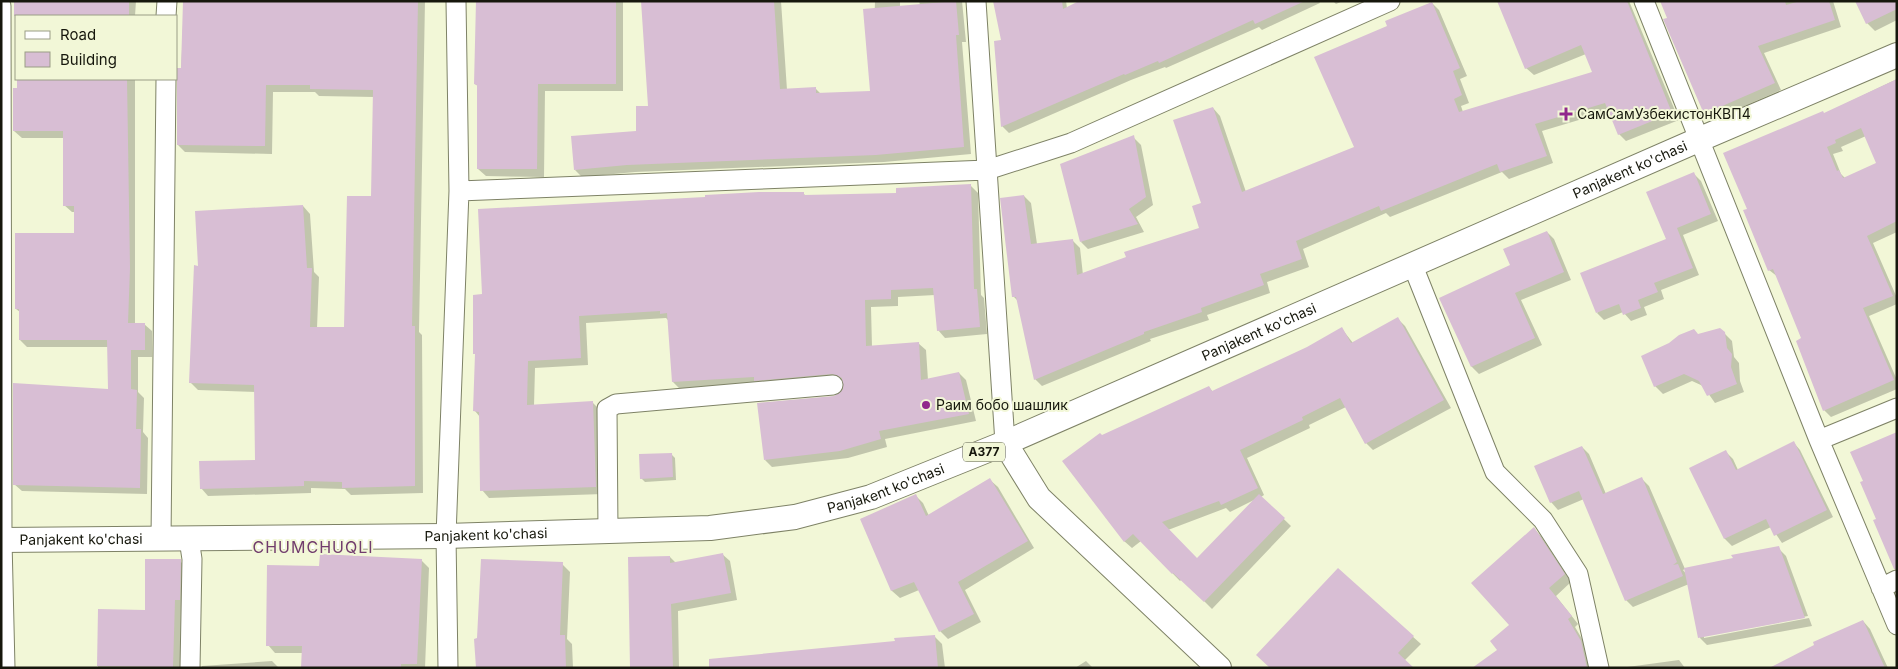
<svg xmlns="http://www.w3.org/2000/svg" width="1898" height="669" viewBox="0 0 1898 669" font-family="Inter,sans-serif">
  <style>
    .shadow { fill: #0003; fill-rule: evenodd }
    .building { fill: #d8bed4; fill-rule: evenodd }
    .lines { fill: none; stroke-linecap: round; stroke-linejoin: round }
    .minor-casing { stroke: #7e8266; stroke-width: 21 }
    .major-casing { stroke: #7e8266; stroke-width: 26 }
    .minor { stroke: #fff; stroke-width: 19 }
    .major { stroke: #fff; stroke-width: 24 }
    .poi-dot { fill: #91288c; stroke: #f2f7d7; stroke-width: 2 }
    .labels { text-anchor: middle; stroke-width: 4; stroke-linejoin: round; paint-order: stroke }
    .shield { fill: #f2f7d7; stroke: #585a49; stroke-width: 1 }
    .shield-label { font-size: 12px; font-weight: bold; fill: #16170c }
    .poi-label { font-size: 14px; fill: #16170c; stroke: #f2f7d7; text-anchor: start }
    .street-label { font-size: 14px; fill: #16170c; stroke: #f2f7d7 }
    .quarter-label { font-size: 16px; letter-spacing: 1px; fill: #713c6d; stroke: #f2f7d7 }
  </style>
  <rect width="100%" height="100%" fill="#f2f7d7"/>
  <path class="shadow" d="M16,1H136L135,16H16Z
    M184,1H425L419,332L422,335L423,493L351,495L345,489L311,488V493L208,496L201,488L256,461V392L198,390L190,382L200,267L303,206L310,214L314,272L319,277L317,328H345L372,198L374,97L319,96L315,92H273L272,154L185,152L178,145Z
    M478,1H623V91H545L544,177L486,176L478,169L479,87L475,84Z
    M642,1H781L787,90L816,89L821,94L872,93L875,1H900V7L920,5L919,1H962L966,42H962L971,154L884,162L635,172L582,177L575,170L638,132L649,107Z
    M994,1H1066L1067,8L1093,1H1319L1320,3L1262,30L1259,27L1166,68L1165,67L1131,80L1009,133L1002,126V40Z
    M1333,1H1343L1336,4Z
    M1498,1H1629L1679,120L1626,141L1619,134L1609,111L1542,131L1553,163L1509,179L1502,172L1390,217L1386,213L1303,249L1309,267L1267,282L1270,293L1207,315L1209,320L1150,339L1151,341L1042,386L1035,379L1018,301L1014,297L1024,196L1031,203L1037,244L1072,240L1080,248L1083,275L1201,229L1213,108L1220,116L1246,192L1355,148L1389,27L1432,3L1439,10L1467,76L1460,79L1469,103L1461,106L1463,112L1594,73L1586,54L1534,75L1526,68Z
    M1661,1H1833L1841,27L1764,53L1781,90L1712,120L1705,113Z
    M1897,1V20L1875,31L1867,23Z
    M18,79H135V324H144L152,331V357H138V392L144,398L143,432L148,438L147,494L22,491L14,484L109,390V347H27L20,340V312L16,309L75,234V212H72L64,205V138H22L14,131Z
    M1897,79V232L1873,243L1897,298V304L1869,316L1897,380V389L1831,417L1824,410L1802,339L1778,277L1769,270L1748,209L1824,114ZM1866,136L1878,163L1845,178L1841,174L1833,154L1843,151L1841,147Z
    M1133,137L1141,145L1153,205L1136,217L1144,232L1088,249L1081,242Z
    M1694,174L1701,181L1718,221L1683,235L1699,275L1661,290L1664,299L1644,307L1647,315L1631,321L1623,312L1604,320L1597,313L1668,240Z
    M970,185L978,193L981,295L984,298L987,334L945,338L938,330L935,295L898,297V306L871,307L872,347L918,343L926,350L928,380L959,373L966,380L976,421L885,439L887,447L848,458L772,467L765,460L845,390L844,382L680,389L673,382L669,321L666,318L586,323L588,365L535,368L534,406L592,402L600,410L603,494L489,498L482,490L480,417L475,411L484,296L803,193L806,196L898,195Z
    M1547,232L1554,239L1571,280L1521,300L1542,345L1479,374L1472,367L1441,298L1511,266Z
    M1398,319L1405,326L1451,408L1373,450L1366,443L1346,407L1309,425L1310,428L1247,458L1264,495L1261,497L1291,526L1212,609L1182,579L1180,581L1141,541L1132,548L1124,541L1102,436L1209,387L1213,392L1308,348L1342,329L1353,343ZM1254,500L1198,560L1168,530L1226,508L1230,512Z
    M1724,333L1732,341L1734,357L1739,363L1740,381L1744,392L1715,403L1703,386L1692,381L1663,394L1655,386L1698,335Z
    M1794,443L1800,450L1833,517L1782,543L1771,527L1732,546L1725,539L1691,468L1726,452L1733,459L1738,470Z
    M1582,447L1589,454L1606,494L1642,479L1649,486L1685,569L1683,570L1687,575L1778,548L1786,556L1808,616L1704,636V638L1809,618L1812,626L1707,645L1700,638L1689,584L1633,607L1626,600L1584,499L1558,510L1551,502Z
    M671,454L675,458L676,480L645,482L641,478Z
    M990,480L998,487L1034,548L965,590L981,622L948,639L940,631L919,590L900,598L892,591L861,519L916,496L923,503L929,516Z
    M1534,529L1541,536L1571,582L1556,596L1578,624L1575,627L1588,649L1593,668H1474L1499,650L1511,625Z
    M722,554L730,561L737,600L678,611L679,668H632L670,557L676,563Z
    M421,560L429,568L425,668H302L303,653H275L268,645L320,567Z
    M180,561L187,568V607H181L180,668H98L99,610L146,611Z
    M562,564L570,572L567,639L572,644L573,668H477Z
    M1338,570L1421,644L1404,661L1272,668Z
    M1863,621L1870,629L1888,668H1772Z
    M934,636L942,644L945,668H712Z
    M1679,660L1685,668H1620Z
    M272,661L279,668H202V666Z
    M1086,661L1093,668H1075Z"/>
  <path class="building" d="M14,1H129V16H14Z
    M183,1H418L412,326H415V486L342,488V482L304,481V486L200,489L199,461L255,460L254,385L189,383L194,265L198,266L195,211L303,205L307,268H312L310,327H344L347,196H371L373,90L310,89V85H266L265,146L177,145V68H181Z
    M476,1H616V84H538L537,169H477V85L474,84Z
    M641,1H774L780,89L816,87V93L870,91L863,9L956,1L959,35H956L964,147L876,155L627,165L574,170L571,136L636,131V106H648Z
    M993,1H1062L1063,9L1079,1H1305L1255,24L1253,20L1159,63L1158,61L1125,75L1124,74L1001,127L994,41L1001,40Z
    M1497,1H1627L1672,113L1618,135L1605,103L1535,124L1547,156L1500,172L1497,164L1381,211L1379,206L1296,241L1302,259L1260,274L1264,285L1201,308L1202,312L1144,332V334L1034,380L1016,297H1012L1000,198L1024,195L1031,244L1073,239L1077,275L1126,257L1124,252L1199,228L1192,206L1201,203L1173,120L1213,107L1242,192L1354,147L1314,57L1387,26L1385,21L1432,2L1460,68L1453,71L1462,95L1454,99L1459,112L1592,72L1581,45L1525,69Z
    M1660,1H1785L1786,5L1800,1H1829L1835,20L1758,46L1775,83L1704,114L1663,19L1667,18Z
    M1855,1H1897V9L1866,24Z
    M17,79H127L130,268L128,323H145V350H131V389L137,390L136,429H141L140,488L13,485V383L108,389L107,340H19V309H15V233H74V206H63V131H13V88H17Z
    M1897,79V221L1867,236L1893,296L1863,308L1894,380L1823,411L1796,341L1801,338L1773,269L1768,271L1743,210L1747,209L1723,153L1823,111L1824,113ZM1861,128L1876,163L1843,178L1839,170L1837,171L1827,147L1836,143L1835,140Z
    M1134,135L1146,197L1129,209L1138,224L1080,242L1060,164Z
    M1694,172L1711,214L1677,228L1693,268L1654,283L1658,292L1638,300L1641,308L1623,315L1619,304L1596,313L1580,273L1666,239L1646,192Z
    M971,184L974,289H977L980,327L937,331L933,288L891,290V299L865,300L866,346L919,342L921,380L959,372L969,414L879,431L881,439L840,451L764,460L757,403L834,396L843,389L842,378L832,374L754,381V377L672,382L667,313L660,314V311L579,316L581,358L528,361L527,405L593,401L596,487L480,491L479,412L473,411L475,354H473V295L482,294L478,209L705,197V195L759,192H804V195L896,193V188Z
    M1547,231L1564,272L1515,293L1535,338L1471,367L1439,298L1510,265L1503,249Z
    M1398,317L1444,400L1365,444L1340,398L1302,417L1303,420L1240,450L1258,488L1221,505L1219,501L1162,522L1197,558L1259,494L1285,518L1204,602L1173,573L1172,574L1133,534L1124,542L1062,461L1100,433L1102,435L1209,386L1212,391L1307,347L1342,327L1351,343Z
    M1720,328L1725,332L1727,348L1732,354L1731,367L1737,384L1707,396L1699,381L1684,374L1654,387L1641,356L1669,343L1679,335L1694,329L1698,334Z
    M1897,432V569H1894L1873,520L1876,519L1860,482L1863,481L1850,452Z
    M1794,441L1827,510L1774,536L1766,519L1724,539L1689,468L1726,450L1736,470Z
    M1582,446L1603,494L1642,477L1677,562L1673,565L1678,564L1683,576L1625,601L1579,491L1550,503L1534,466Z
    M672,453L673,477L640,479L639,454Z
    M990,478L1028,541L958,582L974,614L939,632L914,582L891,591L860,519L916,494L926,516Z
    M1534,527L1565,574L1549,588L1572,616L1568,619L1581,641L1587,668H1472L1497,650L1490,641L1509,625L1471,583Z
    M1779,546L1805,618L1698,638L1684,568L1733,558L1731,555Z
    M723,553L731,593L671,604L673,668H630L628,557L670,556V563Z
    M320,554L422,559L417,664H401V668H301L302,646H266L267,565L319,566Z
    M145,559H181L180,600H175L173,667L97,666L98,609L145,610Z
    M481,559L563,562L560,635H565L566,668H476L474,639L477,638Z
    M1338,568L1414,636L1398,653L1414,668H1270L1256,655Z
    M1863,620L1885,668H1769L1814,645L1813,642Z
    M935,635L938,668H709V659L895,641L894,638Z"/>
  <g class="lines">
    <defs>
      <path id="minor" d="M976,1L1005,443
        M1644,1L1819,440L1897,625
        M1,6L2,540L5,668
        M166,16L167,1
        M459,191L987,170L1071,143L1390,1
        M1413,266L1495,472L1543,520L1578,574L1599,668
        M1819,440L1897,408
        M608,531L607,409L616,404L833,385
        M161,539L166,79
        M189,539L192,559L190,668
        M1881,588L1897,580
        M448,668L446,536L459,191L456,1"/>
      <g id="major">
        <path d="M1005,443L1039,498L1219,668"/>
        <path id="s1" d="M1,540L446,536L710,528L795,517L871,497L1005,443L1698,140L1897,55"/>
      </g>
    </defs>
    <use href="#minor" class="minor-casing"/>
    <use href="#major" class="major-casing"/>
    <use href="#minor" class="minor"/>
    <use href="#major" class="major"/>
  </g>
  <g class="poi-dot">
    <path d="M1563.5 106.5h5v5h5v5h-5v5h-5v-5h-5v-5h5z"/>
    <circle cx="926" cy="405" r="5"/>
  </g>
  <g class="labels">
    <rect class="shield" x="963" y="442.5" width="42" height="19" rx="4"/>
    <g class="shield-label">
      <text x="984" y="456">A377</text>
    </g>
    <g class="poi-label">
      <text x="1577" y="119">СамСамУзбекистонКВП4</text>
      <text x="936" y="410">Раим бобо шашлик</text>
    </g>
    <g class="street-label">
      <text dy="5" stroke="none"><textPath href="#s1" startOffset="1700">Panjakent ko'chasi</textPath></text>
      <text dy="5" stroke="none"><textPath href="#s1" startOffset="1295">Panjakent ko'chasi</textPath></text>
      <text dy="5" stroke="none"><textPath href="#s1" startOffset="890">Panjakent ko'chasi</textPath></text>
      <text dy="5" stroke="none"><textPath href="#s1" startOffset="485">Panjakent ko'chasi</textPath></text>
      <text dy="5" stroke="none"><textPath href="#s1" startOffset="80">Panjakent ko'chasi</textPath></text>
    </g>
    <g class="quarter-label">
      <text x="313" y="553">CHUMCHUQLI</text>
    </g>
  </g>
  <rect width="1898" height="669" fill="none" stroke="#16170c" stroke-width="5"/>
  <rect x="15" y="15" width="162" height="65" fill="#f2f7d7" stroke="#9a9d86"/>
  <rect x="25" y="31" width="25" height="8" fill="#ffffff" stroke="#9a9d86"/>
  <text x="60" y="40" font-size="15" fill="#16170c">Road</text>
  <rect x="25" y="52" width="25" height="15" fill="#d8bed4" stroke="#9a9d86"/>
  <text x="60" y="65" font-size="15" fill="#16170c">Building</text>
</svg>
